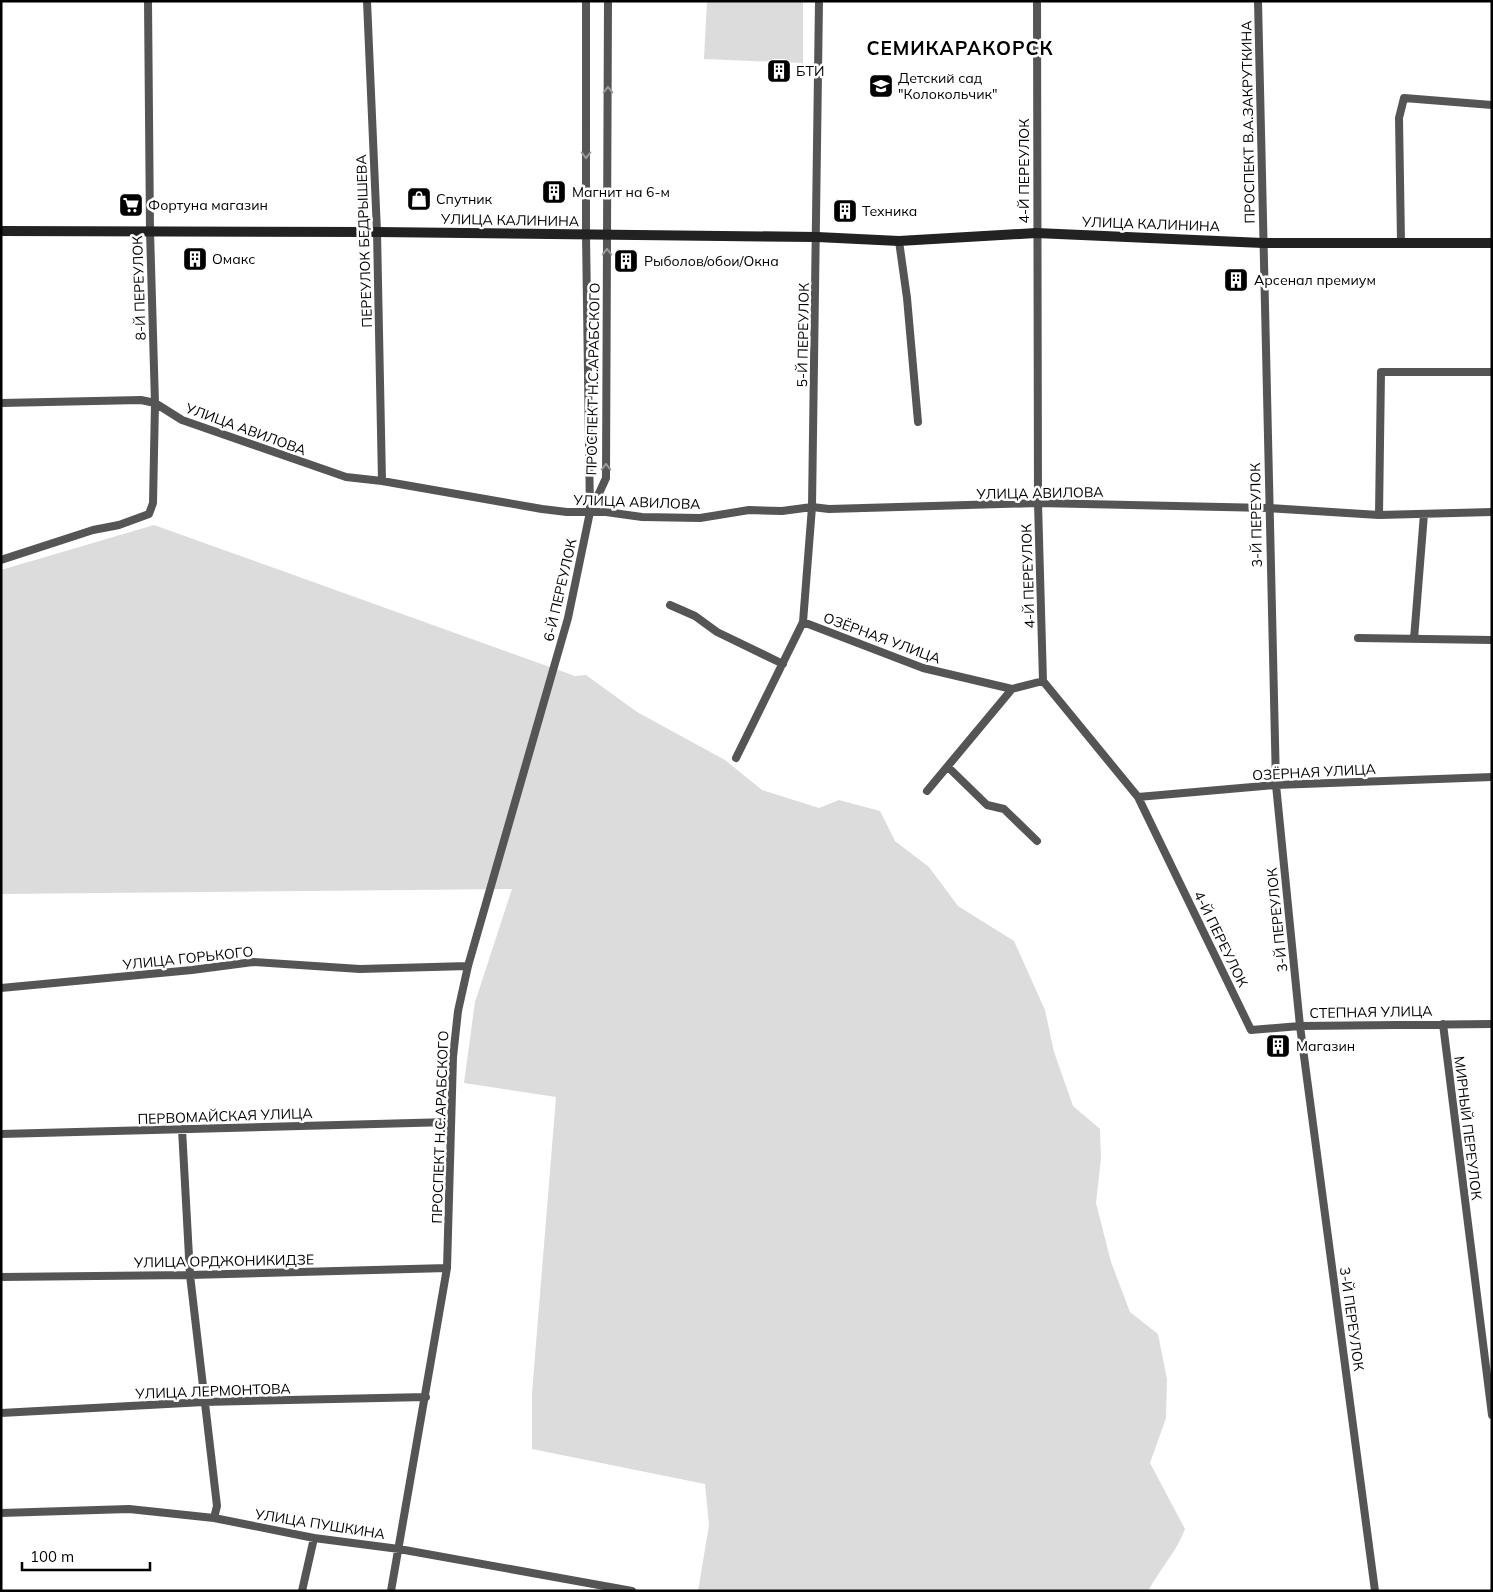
<svg xmlns="http://www.w3.org/2000/svg" width="1493" height="1592" viewBox="0 0 1493 1592" font-family="Mulish,sans-serif">
  <style>
    .green { fill: #dcdcdc }
    .lines { fill: none; stroke-linecap: round; stroke-linejoin: round }
    .minor { stroke: #555; stroke-width: 8 }
    .secondary { stroke: #222; stroke-width: 10 }
    .oneway { stroke: #999 }
    .labels { text-anchor: middle; stroke-width: 5; stroke-linejoin: round; paint-order: stroke }
    .poi-label { font-size: 14px; fill: #000; stroke: #fff; text-anchor: start }
    .street-label { font-size: 14px; fill: #000; stroke: #fff }
    .district-label { font-size: 19px; font-weight: bold; letter-spacing: 1px; fill: #000; stroke: #fff }
  </style>
  <rect width="100%" height="100%" fill="#fff"/>
  <path class="green" d="M707,1H803V63L704,59Z
    M154,525L575,676L586,675L637,712L725,760L762,790L819,808L839,800L880,811L895,841L929,867L958,906L1014,941L1045,1010L1054,1052L1073,1106L1100,1129L1101,1158L1096,1203L1111,1262L1130,1312L1158,1334L1167,1379L1166,1418L1150,1463L1185,1529C1177,1551 1160,1569 1148,1591H698L709,1525L705,1484L532,1449V1393L556,1097L464,1083L475,1002L512,889L1,894V570Z"/>
  <g class="lines">
    <path class="minor" d="M367,1L377,232L382,481
      M1037,1L1038,503L1043,681L1138,797L1251,1030L1300,1026L1492,1024
      M1258,1L1276,785L1300,1026L1375,1591
      M899,241L907,298L918,422
      M1401,242L1399,118L1404,98L1492,105
      M1,403L141,400L155,403L182,420L346,477L382,481L542,509L567,512H606L642,517L700,518L749,510L782,511L812,507L829,509L1038,503L1268,508L1379,515L1492,512
      M591,511L606,478L608,1
      M1379,515L1381,372H1492
      M1,560L93,530L119,525L149,514L153,503L155,403L150,231L148,1
      M670,605L695,616L717,632L783,664
      M803,622L923,668L1012,689
      M1358,638L1492,640
      M1414,639L1424,514
      M736,758L803,622L812,507L819,1
      M948,767L987,805L1004,809L1037,841
      M927,791L1012,689L1043,681
      M1138,797L1276,785L1492,777
      M1,988L192,970L253,962L360,969L468,966
      M1443,1024L1492,1415
      M182,1129L190,1275L217,1506L214,1518
      M1,1134L450,1122
      M1,1277L190,1275L447,1268
      M1,1413L204,1402L426,1397
      M1,1513L129,1509L214,1518L314,1538L399,1549L632,1591
      M302,1591L314,1538
      M391,1591L447,1268L453,1057L458,1011L468,966L568,618L590,512L586,235V1"/>
    <path class="secondary" d="M1,231L377,232L817,237L899,241L1036,233L1263,243H1492"/>
  </g>
  <defs><path id="oneway-chevron" d="M-2-3.5L2.5 0L-2 3.5" fill="none" stroke-width="1.6" stroke-linecap="round" stroke-linejoin="round" transform="scale(1.25)"/></defs>
  <g class="oneway">
    <use href="#oneway-chevron" transform="translate(608 90) rotate(-90)"/>
    <use href="#oneway-chevron" transform="translate(586 155) rotate(90)"/>
    <use href="#oneway-chevron" transform="translate(607 252) rotate(-90)"/>
    <use href="#oneway-chevron" transform="translate(606 467) rotate(-90)"/>
  </g>
  <defs>
    <symbol id="building-square" viewBox="-11 -11 22 22"><rect x="-9" y="-9" width="18" height="18" rx="4" fill="#000" stroke="#fff"/><path d="M-4-6H4V6H1V3H-1V6H-4ZM-2.5-4.3h1.7v1.8h-1.7ZM.8-4.3h1.7v1.8H.8ZM-2.5-1h1.7V.8h-1.7ZM.8-1h1.7V.8H.8Z" fill="#fff"/></symbol>
    <symbol id="school-square" viewBox="-11 -11 22 22"><rect x="-9" y="-9" width="18" height="18" rx="4" fill="#000" stroke="#fff"/><path d="M0-5L7-2L0 1L-7-2ZM-4 1L0 2.5L4 1V4Q0 6-4 4Z" fill="#fff"/></symbol>
    <symbol id="shop-square" viewBox="-11 -11 22 22"><rect x="-9" y="-9" width="18" height="18" rx="4" fill="#000" stroke="#fff"/><path d="M-5-2.5h2.3a2.7 3.5 0 0 1 5.4 0H5L5.5 6h-11ZM-1.5-2.5h3a1.5 2.3 0 0 0-3 0Z" fill="#fff"/></symbol>
    <symbol id="supermarket-square" viewBox="-11 -11 22 22"><rect x="-9" y="-9" width="18" height="18" rx="4" fill="#000" stroke="#fff"/><path d="M-6-5.5h2.5l.6 2H6L4.5 2H-2.5L-4.4-4H-6ZM-1.5 3.2a1.3 1.3 0 1 0 .1 0ZM3 3.2a1.3 1.3 0 1 0 .1 0Z" fill="#fff"/></symbol>
  </defs>
  <g fill-rule="evenodd">
    <use href="#building-square" x="765" y="57" width="28" height="28"/>
    <use href="#school-square" x="867" y="72" width="28" height="28"/>
    <use href="#building-square" x="540" y="178" width="28" height="28"/>
    <use href="#shop-square" x="405" y="185" width="28" height="28"/>
    <use href="#supermarket-square" x="117" y="191" width="28" height="28"/>
    <use href="#building-square" x="831" y="197" width="28" height="28"/>
    <use href="#building-square" x="181" y="245" width="28" height="28"/>
    <use href="#building-square" x="612" y="247" width="28" height="28"/>
    <use href="#building-square" x="1222" y="266" width="28" height="28"/>
    <use href="#building-square" x="1264" y="1032" width="28" height="28"/>
  </g>
  <g class="labels">
    <g class="poi-label">
      <text x="796" y="76">БТИ</text>
      <text x="898" y="83">Детский сад<tspan x="898" dy="16">"Колокольчик"</tspan></text>
      <text x="572" y="197">Магнит на 6-м</text>
      <text x="436" y="204">Спутник</text>
      <text x="148" y="210">Фортуна магазин</text>
      <text x="862" y="216">Техника</text>
      <text x="212" y="264">Омакс</text>
      <text x="644" y="266">Рыболов/обои/Окна</text>
      <text x="1254" y="285">Арсенал премиум</text>
      <text x="1296" y="1051">Магазин</text>
    </g>
    <g class="street-label">
      <text transform="translate(1248 122) rotate(-91)" y="5">ПРОСПЕКТ В.А.ЗАКРУТКИНА</text>
      <text transform="translate(1024 171) rotate(-90)" y="5">4-Й ПЕРЕУЛОК</text>
      <text transform="translate(510 220) rotate(1)" y="5">УЛИЦА КАЛИНИНА</text>
      <text transform="translate(1151 224) rotate(2)" y="5">УЛИЦА КАЛИНИНА</text>
      <text transform="translate(364 241) rotate(-92)" y="5">ПЕРЕУЛОК БЕДРЫШЕВА</text>
      <text transform="translate(139 288) rotate(-92)" y="5">8-Й ПЕРЕУЛОК</text>
      <text transform="translate(803 335) rotate(-89)" y="5">5-Й ПЕРЕУЛОК</text>
      <text transform="translate(593 379) rotate(-89)" y="5">ПРОСПЕКТ Н.С.АРАБСКОГО</text>
      <text transform="translate(246 429) rotate(20)" y="5">УЛИЦА АВИЛОВА</text>
      <text transform="translate(1040 493) rotate(-1)" y="5">УЛИЦА АВИЛОВА</text>
      <text transform="translate(637 502) rotate(2)" y="5">УЛИЦА АВИЛОВА</text>
      <text transform="translate(1256 515) rotate(-91)" y="5">3-Й ПЕРЕУЛОК</text>
      <text transform="translate(1028 576) rotate(-92)" y="5">4-Й ПЕРЕУЛОК</text>
      <text transform="translate(560 590) rotate(-77)" y="5">6-Й ПЕРЕУЛОК</text>
      <text transform="translate(882 638) rotate(20)" y="5">ОЗЁРНАЯ УЛИЦА</text>
      <text transform="translate(1314 772) rotate(-3)" y="5">ОЗЁРНАЯ УЛИЦА</text>
      <text transform="translate(1277 920) rotate(-96)" y="5">3-Й ПЕРЕУЛОК</text>
      <text transform="translate(1221 939) rotate(64)" y="5">4-Й ПЕРЕУЛОК</text>
      <text transform="translate(188 958) rotate(-6)" y="5">УЛИЦА ГОРЬКОГО</text>
      <text transform="translate(1371 1012) rotate(-1)" y="5">СТЕПНАЯ УЛИЦА</text>
      <text transform="translate(225 1116) rotate(-2)" y="5">ПЕРВОМАЙСКАЯ УЛИЦА</text>
      <text transform="translate(440 1127) rotate(-88)" y="5">ПРОСПЕКТ Н.С.АРАБСКОГО</text>
      <text transform="translate(1468 1128) rotate(83)" y="5">МИРНЫЙ ПЕРЕУЛОК</text>
      <text transform="translate(224 1261) rotate(-1)" y="5">УЛИЦА ОРДЖОНИКИДЗЕ</text>
      <text transform="translate(1352 1319) rotate(82)" y="5">3-Й ПЕРЕУЛОК</text>
      <text transform="translate(213 1391) rotate(-2)" y="5">УЛИЦА ЛЕРМОНТОВА</text>
      <text transform="translate(320 1524) rotate(9)" y="5">УЛИЦА ПУШКИНА</text>
    </g>
    <g class="district-label">
      <text x="960" y="55">СЕМИКАРАКОРСК</text>
    </g>
  </g>
  <rect width="1493" height="1592" fill="none" stroke="#000000" stroke-width="5"/>
  <path d="M22 1562v8h128v-8" fill="none" stroke="#000000" stroke-width="2.5"/>
  <text x="30" y="1562" font-size="15" fill="#000000" stroke="#ffffff" stroke-width="4" paint-order="stroke">100 m</text>
</svg>
